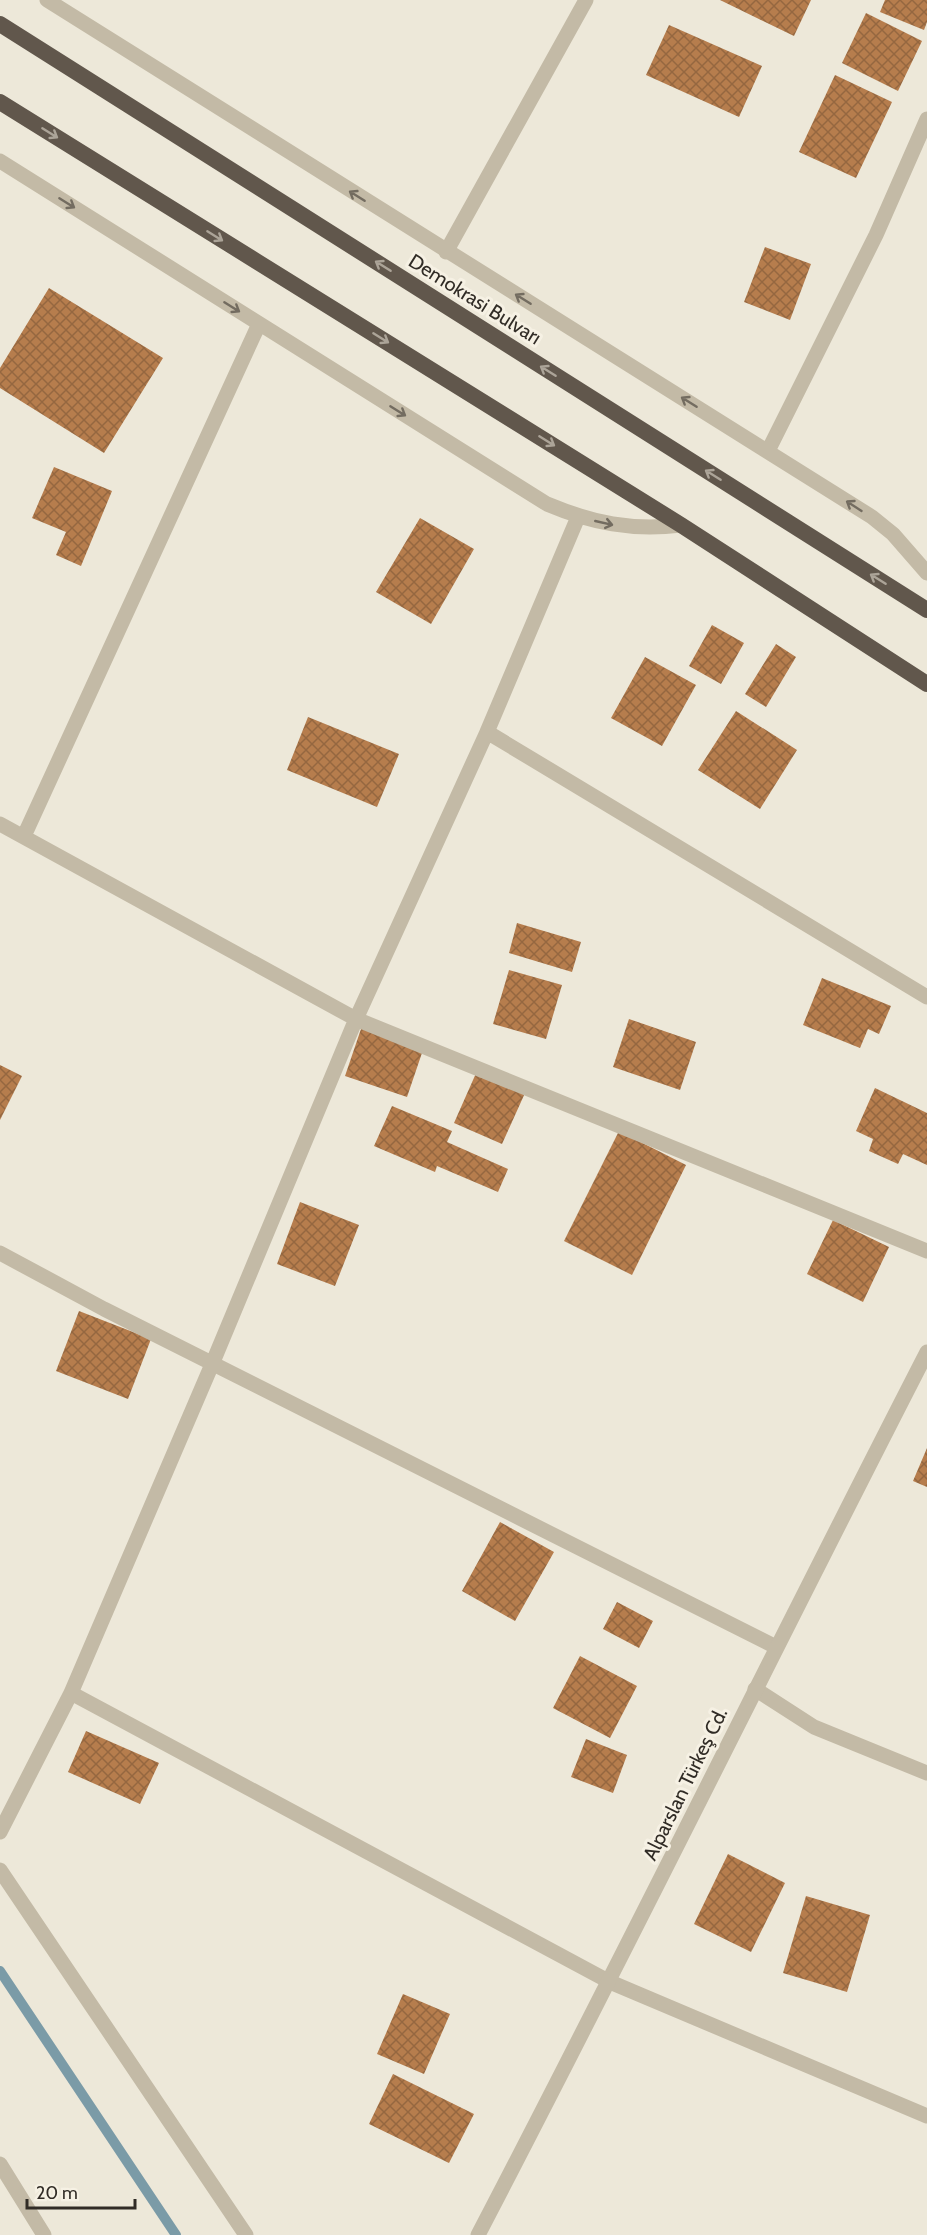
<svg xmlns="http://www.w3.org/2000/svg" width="927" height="2235" viewBox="0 0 927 2235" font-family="Cabin,sans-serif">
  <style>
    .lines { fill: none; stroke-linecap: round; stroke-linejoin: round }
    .stream { stroke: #7b9ba7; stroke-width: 10 }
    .building { fill: url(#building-cross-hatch) }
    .minor { stroke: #c3baa6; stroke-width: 15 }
    .tertiary { stroke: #c3baa6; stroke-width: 15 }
    .trunk { stroke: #61574c; stroke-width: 16 }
    .oneway { stroke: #aca498 }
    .oneway2 { stroke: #736c60 }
    .labels { text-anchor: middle; stroke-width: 6; stroke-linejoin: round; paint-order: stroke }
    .street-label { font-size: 20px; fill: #312c26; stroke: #f6f1e4 }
  </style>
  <defs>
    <pattern id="building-cross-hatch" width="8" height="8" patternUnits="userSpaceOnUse" patternTransform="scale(1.5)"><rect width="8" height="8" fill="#b67d4d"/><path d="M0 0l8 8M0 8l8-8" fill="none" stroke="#956740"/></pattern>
  </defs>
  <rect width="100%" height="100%" fill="#ede8d9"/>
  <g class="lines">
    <path class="stream" d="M0,1971L176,2235"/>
  </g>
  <path class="building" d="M720,0H811L794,36Z
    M885,0H927V22L924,30L880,12Z
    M866,13L922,41L898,91L842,63Z
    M669,25L762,66L739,117L646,75Z
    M835,75L892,102L856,178L799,152Z
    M765,247L811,264L790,320L744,302Z
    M49,288L163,358L104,453L0,388V368Z
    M54,467L112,491L81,566L56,555L66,532L32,518Z
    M420,518L474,549L431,624L376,592Z
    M712,625L744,643L721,684L689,666Z
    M776,644L796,657L766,707L745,694Z
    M645,657L696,685L662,746L611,718Z
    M736,711L797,750L760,809L698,770Z
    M308,717L399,754L377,807L287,770Z
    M517,923L581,942L572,972L509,953Z
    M509,970L562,985L546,1039L493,1024Z
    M822,978L891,1006L879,1034L868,1029L860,1048L803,1025Z
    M629,1019L696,1042L680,1090L613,1067Z
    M362,1026L424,1047L407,1097L345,1076Z
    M0,1065L22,1076L0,1120Z
    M477,1071L525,1093L502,1144L454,1123Z
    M875,1088L927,1113V1165L903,1154L898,1164L869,1151L873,1139L856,1131Z
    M392,1106L452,1131L447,1142L508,1169L498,1192L437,1166L435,1172L374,1146Z
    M619,1131L686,1165L632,1275L564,1241Z
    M300,1202L359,1225L335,1286L277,1264Z
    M833,1220L889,1247L863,1302L807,1274Z
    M79,1311L151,1339L128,1399L56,1371Z
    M927,1448V1487L913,1481Z
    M500,1522L554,1552L515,1621L462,1591Z
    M617,1602L653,1621L639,1648L603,1629Z
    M580,1656L637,1686L610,1738L553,1708Z
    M86,1731L159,1763L140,1804L68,1772Z
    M586,1739L627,1755L613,1793L571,1777Z
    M728,1854L785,1883L751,1952L694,1924Z
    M806,1896L870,1915L847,1992L783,1973Z
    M403,1994L450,2014L424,2074L377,2054Z
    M393,2074L474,2114L449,2163L369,2124Z"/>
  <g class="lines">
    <path class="minor" d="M47,0L872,517L893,534L927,573
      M0,161L547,504C592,523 632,531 681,525
      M446,252L586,0
      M768,451L876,235L927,119
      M487,732L578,517
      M0,824L356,1019L927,1251
      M24,836L259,324
      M0,1253L104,1309L776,1647
      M755,1689L814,1727L927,1773
      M71,1693L610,1982L927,2116
      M0,1832L71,1693L213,1362L356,1019L487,732L927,997
      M0,1870L246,2235
      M0,2164L44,2235"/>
    <path class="tertiary" d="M478,2235C631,1942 776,1646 927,1352"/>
    <path class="trunk" d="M0,24L927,610
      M0,102L681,525L927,684"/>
  </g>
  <defs><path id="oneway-shaft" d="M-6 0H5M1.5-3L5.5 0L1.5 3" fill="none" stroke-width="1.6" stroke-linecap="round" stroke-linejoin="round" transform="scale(1.5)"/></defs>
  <g class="oneway">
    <use href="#oneway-shaft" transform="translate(50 133) rotate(32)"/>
    <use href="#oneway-shaft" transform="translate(215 236) rotate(32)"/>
    <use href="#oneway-shaft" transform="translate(383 266) rotate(-148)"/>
    <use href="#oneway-shaft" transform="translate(381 338) rotate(32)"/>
    <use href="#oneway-shaft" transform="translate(548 371) rotate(-148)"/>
    <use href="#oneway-shaft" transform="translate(547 441) rotate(32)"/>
    <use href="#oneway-shaft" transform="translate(713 475) rotate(-148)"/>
    <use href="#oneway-shaft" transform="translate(878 579) rotate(-148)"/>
  </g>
  <g class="oneway2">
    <use href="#oneway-shaft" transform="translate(357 196) rotate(-148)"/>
    <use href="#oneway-shaft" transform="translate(67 203) rotate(32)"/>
    <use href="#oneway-shaft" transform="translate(523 299) rotate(-148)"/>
    <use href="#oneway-shaft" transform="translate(232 307) rotate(32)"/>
    <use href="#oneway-shaft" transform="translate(689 402) rotate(-148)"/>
    <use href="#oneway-shaft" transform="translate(398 411) rotate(32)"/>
    <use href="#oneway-shaft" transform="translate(854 506) rotate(-147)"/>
    <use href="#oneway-shaft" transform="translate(604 523) rotate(13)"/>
  </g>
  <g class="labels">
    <g class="street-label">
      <text transform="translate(475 299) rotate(32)" y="7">Demokrasi Bulvarı</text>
      <text transform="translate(685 1784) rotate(-64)" y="7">Alparslan Türkeş Cd.</text>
    </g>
  </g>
  <path d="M27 2199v9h108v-9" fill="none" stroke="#312c26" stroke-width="3"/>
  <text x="36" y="2199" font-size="18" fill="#312c26" stroke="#f6f1e4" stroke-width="4.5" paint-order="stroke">20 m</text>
</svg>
